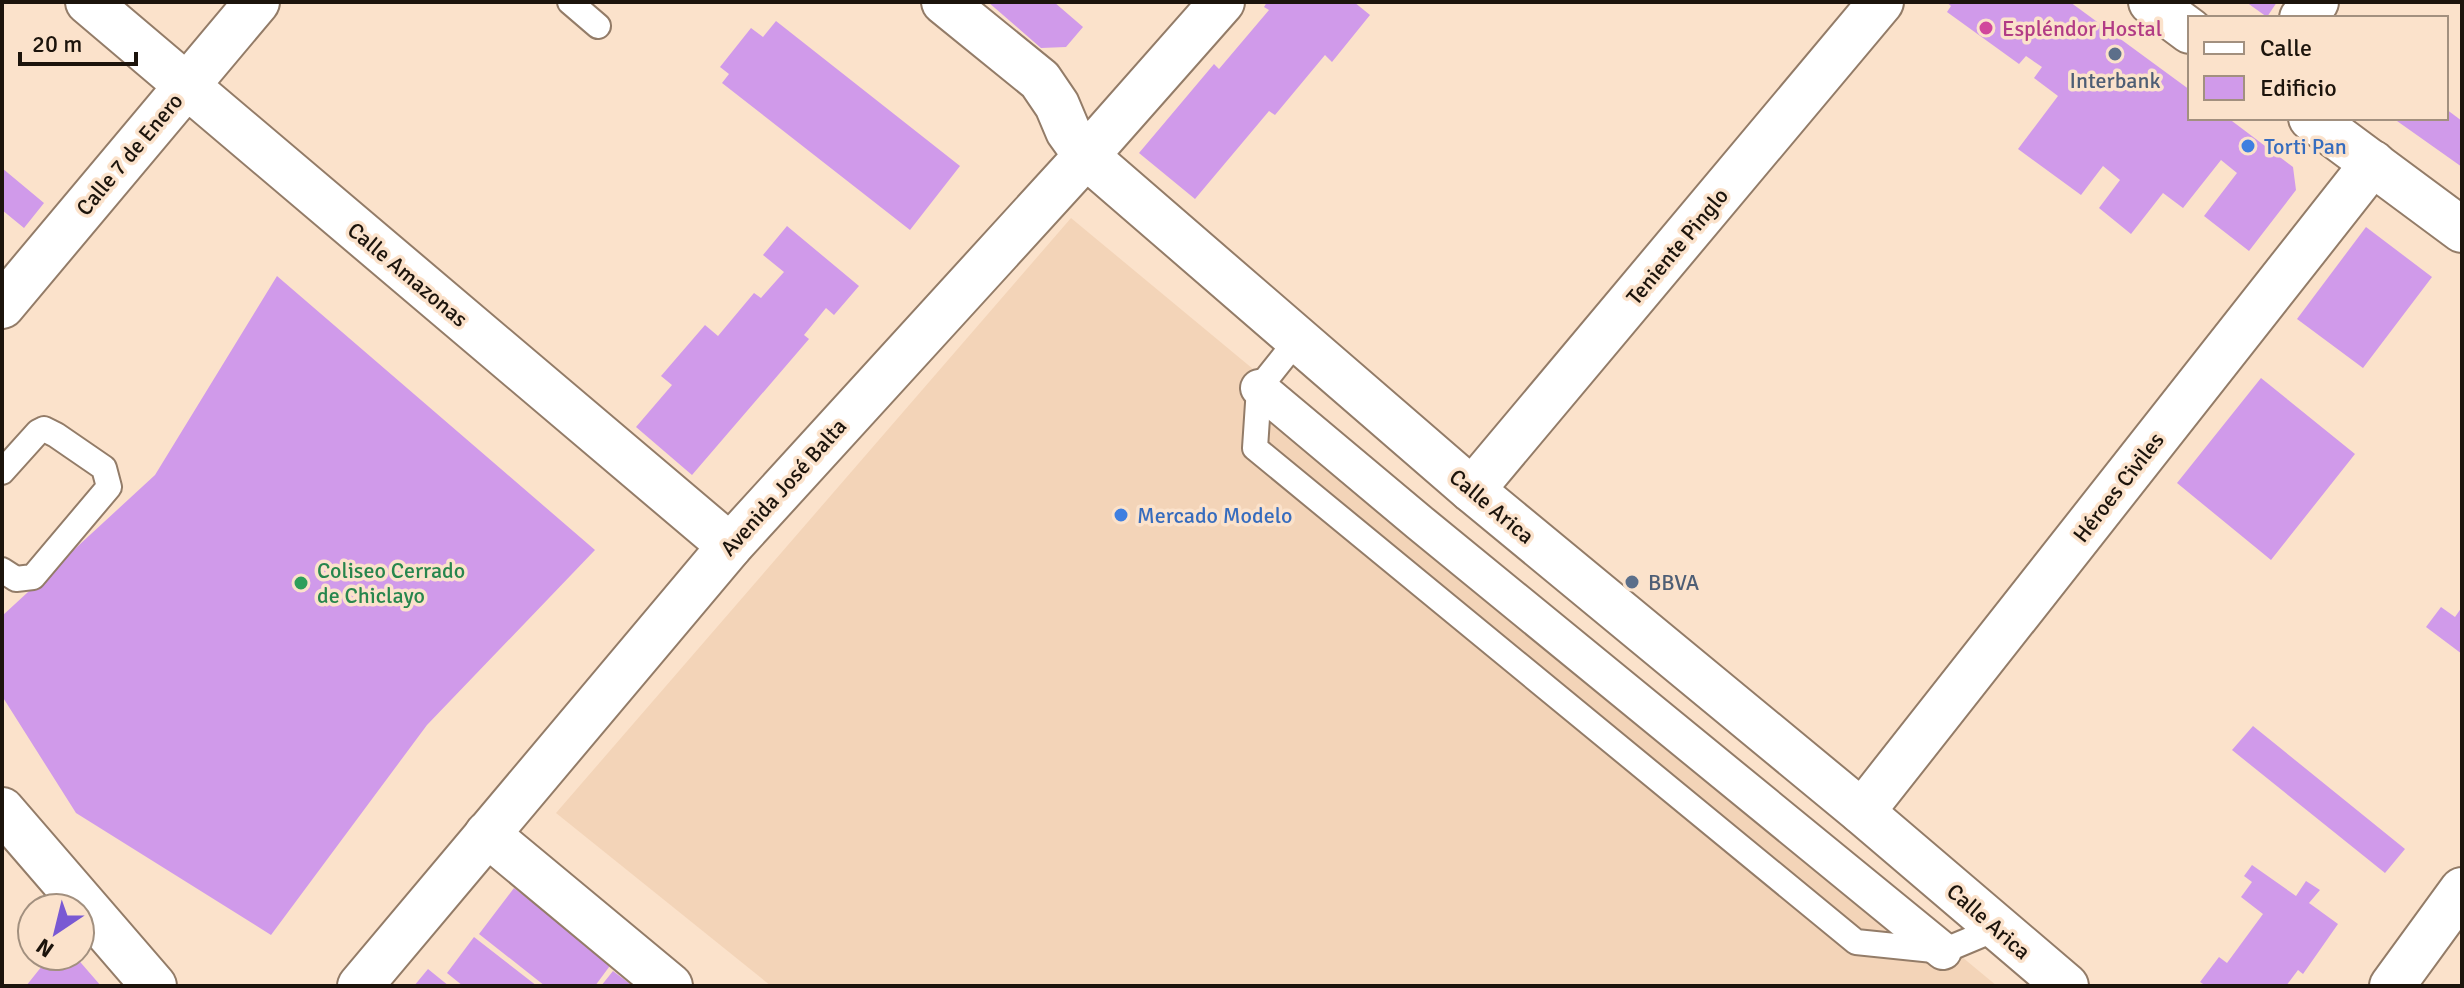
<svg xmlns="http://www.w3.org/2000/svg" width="2464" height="988" viewBox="0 0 2464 988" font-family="Signika,sans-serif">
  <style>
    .built { fill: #f3d4b8 }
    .building { fill: #d09aea }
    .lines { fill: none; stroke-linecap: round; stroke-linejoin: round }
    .service-casing { stroke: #937c68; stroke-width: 28 }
    .pedestrian-casing { stroke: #937c68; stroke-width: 40 }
    .minor-casing { stroke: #937c68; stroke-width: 48 }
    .tertiary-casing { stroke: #937c68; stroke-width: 48 }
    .secondary-casing { stroke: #937c68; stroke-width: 48 }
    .service { stroke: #fff; stroke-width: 24 }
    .pedestrian { stroke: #fff; stroke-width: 36 }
    .minor { stroke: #fff; stroke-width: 44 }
    .tertiary { stroke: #fff; stroke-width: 44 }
    .secondary { stroke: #fff; stroke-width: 44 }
    .hotel-dot { fill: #d1479c; stroke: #fbe2cb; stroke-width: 3 }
    .service-dot { fill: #5c6f8a; stroke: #fbe2cb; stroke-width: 3 }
    .shop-dot { fill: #3f7fe0; stroke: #fbe2cb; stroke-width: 3 }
    .leisure-dot { fill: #2e9e5b; stroke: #fbe2cb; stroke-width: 3 }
    .labels { text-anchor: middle; stroke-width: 7; stroke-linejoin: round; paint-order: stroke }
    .hotel-label { font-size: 22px; fill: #b23c85; stroke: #fbe2cb; text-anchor: start }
    .service-label { font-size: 22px; fill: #4e5e75; stroke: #fbe2cb }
    .shop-label { font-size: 22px; fill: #366cbe; stroke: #fbe2cb; text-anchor: start }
    .street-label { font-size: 22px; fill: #1c140c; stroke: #fbe2cb }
    .leisure-label { font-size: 22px; fill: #27864d; stroke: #fbe2cb; text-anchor: start }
  </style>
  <rect width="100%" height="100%" fill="#fbe2cb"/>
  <path class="built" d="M1071,218L1997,986H771L556,813Z"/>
  <path class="building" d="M988,2H1054L1083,27L1066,47L1041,48Z
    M1267,2H1354L1370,15L1332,62L1325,55L1275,115L1269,111L1195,199L1139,153L1214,64L1219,69L1269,10L1264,7Z
    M1946,2H2070L2190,90V118H2228L2293,167L2296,190L2249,251L2204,216L2237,173L2221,160L2183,208L2163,193L2131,234L2099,208L2120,180L2103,166L2081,195L2018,149L2058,96L2034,78L2042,67L2026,56L2019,64L1947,12L1951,6Z
    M2246,2H2277L2267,17Z
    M776,21L960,166L910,230L722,83L729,74L720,67L751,28L763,37Z
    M2446,109L2462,121V167L2397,121L2399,118H2446Z
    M2,168L44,203L24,228L2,210Z
    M787,226L859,286L834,315L826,308L804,335L809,339L692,475L636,427L672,385L661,376L705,325L718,336L754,293L761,298L784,272L763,255Z
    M2366,227L2432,277L2363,368L2297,319Z
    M277,276L595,550L427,725L271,935L76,813L2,696V616L155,475Z
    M2261,378L2355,454L2271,560L2177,483Z
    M2441,607L2455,617L2462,607V654L2426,627Z
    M2253,726L2405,849L2385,873L2232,750Z
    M2252,865L2296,896L2306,881L2320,890L2309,903L2338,924L2303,974L2298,970L2286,986H2206L2200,982L2219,957L2227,963L2263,914L2241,897L2252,882L2244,876Z
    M514,888L612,963L595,986H545L479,934Z
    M474,937L537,986H463L447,973Z
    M50,956H75L101,986H26Z
    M428,969L449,986H414Z
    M613,971L633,986H601Z"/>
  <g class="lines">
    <defs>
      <path id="service" d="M570,2L598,26
        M1298,339L1259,388L1255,448L1856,942L1943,951L1998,928
        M2,472L38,432L44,429L56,435L104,468L109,487L33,577L16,579L2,570"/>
      <path id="pedestrian" d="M1259,388L1420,523L1943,951"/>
      <path id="minor" d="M88,2L730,546
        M2302,18L2316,2
        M2,306L257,2
        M1472,490L1881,2
        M2,810L154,986
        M1862,812L2373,163
        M487,834L670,986
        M2392,986L2462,890"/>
      <path id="tertiary" d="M944,2L1040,80L1057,105L1068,131L1086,156L1472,490L1862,812L2066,986
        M2151,2L2190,31
        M2311,118L2462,230"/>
      <path id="secondary" d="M360,986L730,546L1086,156L1222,2"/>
    </defs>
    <use href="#service" class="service-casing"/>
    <use href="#pedestrian" class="pedestrian-casing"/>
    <use href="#minor" class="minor-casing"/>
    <use href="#tertiary" class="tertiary-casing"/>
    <use href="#secondary" class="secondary-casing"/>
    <use href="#service" class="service"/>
    <use href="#pedestrian" class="pedestrian"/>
    <use href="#minor" class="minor"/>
    <use href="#tertiary" class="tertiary"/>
    <use href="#secondary" class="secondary"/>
  </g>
  <circle class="hotel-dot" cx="1986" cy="28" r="8"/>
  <g class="service-dot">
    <circle cx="2115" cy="54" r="8"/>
    <circle cx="1632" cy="582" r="8"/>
  </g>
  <g class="shop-dot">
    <circle cx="2248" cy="146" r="8"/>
    <circle cx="1121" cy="515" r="8"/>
  </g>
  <circle class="leisure-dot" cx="301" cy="583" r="8"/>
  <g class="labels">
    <g class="hotel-label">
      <text x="2002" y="36">Espléndor Hostal</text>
    </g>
    <g class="service-label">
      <text x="2115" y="88">Interbank</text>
      <text x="1648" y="590" text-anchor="start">BBVA</text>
    </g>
    <g class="shop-label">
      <text x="2264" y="154">Torti Pan</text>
      <text x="1137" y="523">Mercado Modelo</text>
    </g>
    <g class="street-label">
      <text transform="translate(129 154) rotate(-50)" y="8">Calle 7 de Enero</text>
      <text transform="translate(1677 246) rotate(-50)" y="8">Teniente Pinglo</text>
      <text transform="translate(408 274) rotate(40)" y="8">Calle Amazonas</text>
      <text transform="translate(783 487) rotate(-48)" y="8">Avenida José Balta</text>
      <text transform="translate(2118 487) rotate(-52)" y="8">Héroes Civiles</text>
      <text transform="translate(1492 506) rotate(40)" y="8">Calle Arica</text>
      <text transform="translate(1989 921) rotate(41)" y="8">Calle Arica</text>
    </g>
    <g class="leisure-label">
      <text x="317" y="578">Coliseo Cerrado<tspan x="317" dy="25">de Chiclayo</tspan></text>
    </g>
  </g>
  <rect width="2464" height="988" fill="none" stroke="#1c140c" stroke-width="8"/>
  <rect x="2188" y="16" width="260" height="104" fill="#fbe2cb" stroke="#a2907f" stroke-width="2"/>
  <rect x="2204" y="42" width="40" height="12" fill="#ffffff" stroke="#a2907f" stroke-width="2"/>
  <text x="2260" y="56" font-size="24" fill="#1c140c">Calle</text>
  <rect x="2204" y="76" width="40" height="24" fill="#d09aea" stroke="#a2907f" stroke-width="2"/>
  <text x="2260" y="96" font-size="24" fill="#1c140c">Edificio</text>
  <g transform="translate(56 932) rotate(215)"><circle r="38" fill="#fbe2cb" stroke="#a2907f" stroke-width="2"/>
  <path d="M0-6L14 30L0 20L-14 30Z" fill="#7959d3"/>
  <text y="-12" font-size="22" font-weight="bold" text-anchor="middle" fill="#1c140c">N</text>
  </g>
  <path d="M20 52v12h116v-12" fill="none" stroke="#1c140c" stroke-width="4"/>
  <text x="32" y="52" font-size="24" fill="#1c140c" stroke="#fbe2cb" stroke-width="6" paint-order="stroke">20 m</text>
</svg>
